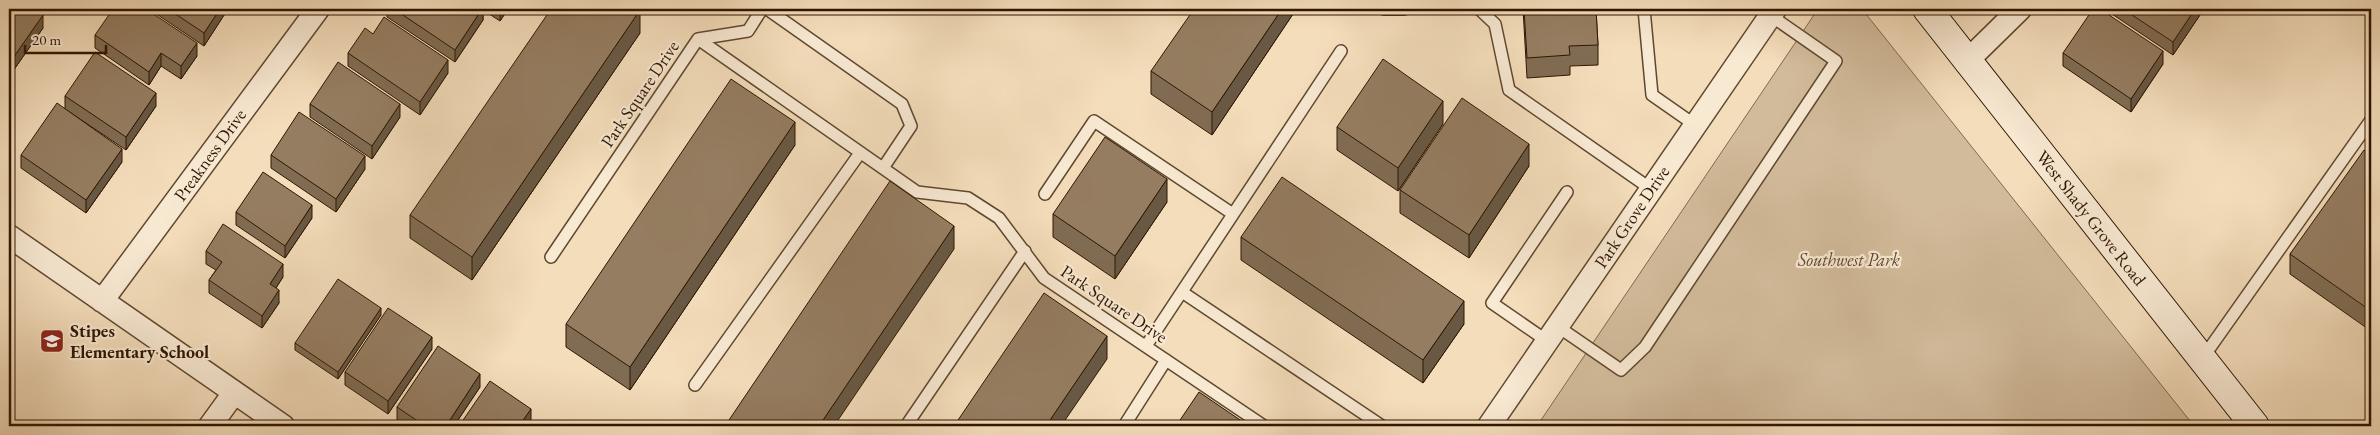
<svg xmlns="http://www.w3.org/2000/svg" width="2380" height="435" viewBox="0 0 2380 435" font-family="'EB Garamond',serif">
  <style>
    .green { fill: #d2bb9b; stroke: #80684e }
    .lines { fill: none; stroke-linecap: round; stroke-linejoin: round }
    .service-casing { stroke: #60482f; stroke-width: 14 }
    .minor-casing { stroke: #60482f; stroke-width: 25 }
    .secondary-casing { stroke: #2e1600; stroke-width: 30 }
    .service { stroke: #f8e9d3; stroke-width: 11 }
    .minor { stroke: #f8e9d3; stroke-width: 22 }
    .secondary { stroke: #f8e9d3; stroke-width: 28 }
    .wall { fill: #806c53; stroke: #2e1600 }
    .shaded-wall { fill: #685844; stroke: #2e1600 }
    .building { fill: #957d61; stroke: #2e1600 }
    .labels { text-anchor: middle; stroke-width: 4.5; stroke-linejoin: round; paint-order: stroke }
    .street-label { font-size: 18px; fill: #2e1600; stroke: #f8e9d3 }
    .park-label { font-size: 18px; font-style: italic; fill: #5f482e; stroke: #f8e9d3 }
    .poi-label { font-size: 18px; font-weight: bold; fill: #2e1600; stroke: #f8e9d3; text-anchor: start }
  </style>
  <rect width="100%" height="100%" fill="#f4ddbb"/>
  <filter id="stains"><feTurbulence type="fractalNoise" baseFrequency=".004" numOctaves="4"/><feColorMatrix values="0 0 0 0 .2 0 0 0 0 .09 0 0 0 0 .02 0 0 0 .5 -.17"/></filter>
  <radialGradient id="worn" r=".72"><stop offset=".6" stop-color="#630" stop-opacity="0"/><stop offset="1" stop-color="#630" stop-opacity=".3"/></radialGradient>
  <path class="green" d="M1818,9H1862L2194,426H1537Z"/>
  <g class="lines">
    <defs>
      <path id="service" d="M767,9L902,104L911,126L883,168
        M1384,9H1404
        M1479,9L1495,24L1509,90L1651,189
        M1644,9L1652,95L1695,125
        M698,39L917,192L968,198L999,218L1044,278L1264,426
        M698,39L748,31L762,9
        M1045,194L1094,121L1233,214
        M551,257L698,39
        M1182,292L1382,426
        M1557,326L1621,370L1645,347L1836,61L1767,13
        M1547,341L1492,303L1567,192
        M1146,346L1341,51
        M2202,359L2371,120
        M695,385L860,153
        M906,426L1025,251
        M1124,426L1166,360"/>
      <path id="minor" d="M1967,61L2020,9
        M9,236L283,426
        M102,301L318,9
        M210,426L234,393
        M1489,426L1775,9"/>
      <path id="secondary" d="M1927,9L2255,426"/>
    </defs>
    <use href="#service" class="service-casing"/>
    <use href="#minor" class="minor-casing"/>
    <use href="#secondary" class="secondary-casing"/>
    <use href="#service" class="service"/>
    <use href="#minor" class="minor"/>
    <use href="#secondary" class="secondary"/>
  </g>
  <path class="wall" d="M9,9L43,28L13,71L9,68Z
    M38,9H48L45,13Z
    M149,9H228L204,46Z
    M387,9H508L500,21L483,10V20L455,62L387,17Z
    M1295,9V11L1212,135L1151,94V71Z
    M1523,9H1596L1598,45V65L1570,66V75L1527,78Z
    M2109,9H2204L2173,55L2109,12Z
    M640,33L472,280L410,238V215Z
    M373,34L448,73L420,115L348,66V53Z
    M95,35L197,56L181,79L161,66L149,85L95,48Z
    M2063,53L2163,64L2131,112L2063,66Z
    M65,96L156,106L126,150L65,109Z
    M310,104L400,117L372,159L310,117Z
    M1443,124L1398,191L1337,150V127Z
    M795,145L630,390L566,347V324Z
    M21,155L122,162L86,213L21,168Z
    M271,155L365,169L336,212L271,168Z
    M2371,155V331L2290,274V254Z
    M1529,166L1469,258L1400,213V190Z
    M1167,202L1115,279L1053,237V214Z
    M236,212L312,218L285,258L236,225Z
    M1241,237L1464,324L1423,383L1241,260Z
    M206,251L283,277L276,288L279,303L262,328L209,293V280L216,270L206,264Z
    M381,315L338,379L295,350V343Z
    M432,349L388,414L345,385V372Z
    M480,387L454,426H406L397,420V407Z"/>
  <path class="shaded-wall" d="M220,9H228L204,46V33Z
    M482,9H483V20L455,62V50Z
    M500,9H508L500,21Z
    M1282,9H1295V11L1212,135V112Z
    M2195,9H2204L2173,55V42Z
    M640,10V33L472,280V257Z
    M43,15V28L13,71V58Z
    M197,43V56L181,79V66Z
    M2163,51V64L2131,112V99Z
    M161,53V66L149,85V72Z
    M448,60V73L420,115V102Z
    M156,93V106L126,150V137Z
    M1443,101V124L1398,191V168Z
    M400,104V117L372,159V146Z
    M795,122V145L630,390V367Z
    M1529,144V166L1469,258V235Z
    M122,149V162L86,213V200Z
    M365,156V169L336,212V199Z
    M1167,179V202L1115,279V256Z
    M312,205V218L285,258V246Z
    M954,226V249L834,426H819Z
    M283,264V277L270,297V284Z
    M279,290V303L262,328V316Z
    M1464,301V324L1423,383V360Z
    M381,308V315L338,379V372Z
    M1107,336V359L1061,426H1046Z
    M432,337V349L388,414V401Z
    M480,374V387L454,426H446Z
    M531,409V421L528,426H519Z"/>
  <path class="building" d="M9,9H34L43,15L13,58L9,55Z
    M113,9H146L197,43L181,66L161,53L149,72L95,35Z
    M168,9H220L204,33Z
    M394,9H482L455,50Z
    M551,9H638L640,10L472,257L410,215Z
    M1194,9H1282L1212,112L1151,71Z
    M1524,9H1596L1598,45L1569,46L1570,55L1527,58Z
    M2093,9H2100L2163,51L2131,99L2063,53Z
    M2123,9H2195L2173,42Z
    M384,17L448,60L420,102L348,53L365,28L373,34Z
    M95,52L156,93L126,137L65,96Z
    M1383,59L1443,101L1398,168L1337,127Z
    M338,62L400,104L372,146L310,104Z
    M731,79L795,122L630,367L566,324Z
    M1462,98L1529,144L1469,235L1400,190Z
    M57,103L122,149L86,200L21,155Z
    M299,112L365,156L336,199L271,155Z
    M1105,137L1167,179L1115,256L1053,214Z
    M2364,150L2371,155V311L2290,254Z
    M263,172L312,205L285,246L236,212Z
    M1282,177L1464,301L1423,360L1241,237Z
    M890,181L954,226L819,426H725Z
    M223,224L283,264L270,284L279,290L262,316L209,280L222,262L206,251Z
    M338,279L381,308L338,372L295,343Z
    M1044,293L1107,336L1046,426H954Z
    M388,308L432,337L388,401L345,372Z
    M438,346L480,374L446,426H425L397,407Z
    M490,381L531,409L519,426H459Z
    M1199,392L1249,426H1176Z
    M538,420L547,426H534Z
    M1958,423L1959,426H1947Z"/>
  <defs>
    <symbol id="school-square" viewBox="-11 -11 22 22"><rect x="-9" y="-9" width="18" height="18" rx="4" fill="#8f2418" stroke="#f8e9d3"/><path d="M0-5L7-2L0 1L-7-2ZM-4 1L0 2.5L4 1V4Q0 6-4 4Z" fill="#fff"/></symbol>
  </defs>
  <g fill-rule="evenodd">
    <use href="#school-square" x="38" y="327" width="28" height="28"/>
  </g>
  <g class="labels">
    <g class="street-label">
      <text transform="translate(640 94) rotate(-56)" y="6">Park Square Drive</text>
      <text transform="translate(210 155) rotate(-54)" y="6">Preakness Drive</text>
      <text transform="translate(1632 217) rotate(-56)" y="6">Park Grove Drive</text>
      <text transform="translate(2091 218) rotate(52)" y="6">West Shady Grove Road</text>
      <text transform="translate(1114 304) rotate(34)" y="6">Park Square Drive</text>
    </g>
    <g class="park-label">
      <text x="1849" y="266">Southwest Park</text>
    </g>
    <g class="poi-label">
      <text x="70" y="337">Stipes<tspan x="70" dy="21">Elementary School</tspan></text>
    </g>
  </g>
  <rect width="2380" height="435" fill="none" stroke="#f4ddbb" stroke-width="30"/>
  <rect x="10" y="10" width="2360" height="415" fill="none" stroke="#2e1600" stroke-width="2.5"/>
  <rect x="15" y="15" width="2350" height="405" fill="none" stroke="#2e1600"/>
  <path d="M25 45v8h81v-8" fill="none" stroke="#2e1600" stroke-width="2.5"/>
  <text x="32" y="45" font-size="15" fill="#2e1600" stroke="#f8e9d3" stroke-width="4" paint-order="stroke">20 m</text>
  <rect width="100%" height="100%" filter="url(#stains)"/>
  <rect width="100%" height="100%" fill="url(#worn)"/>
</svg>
